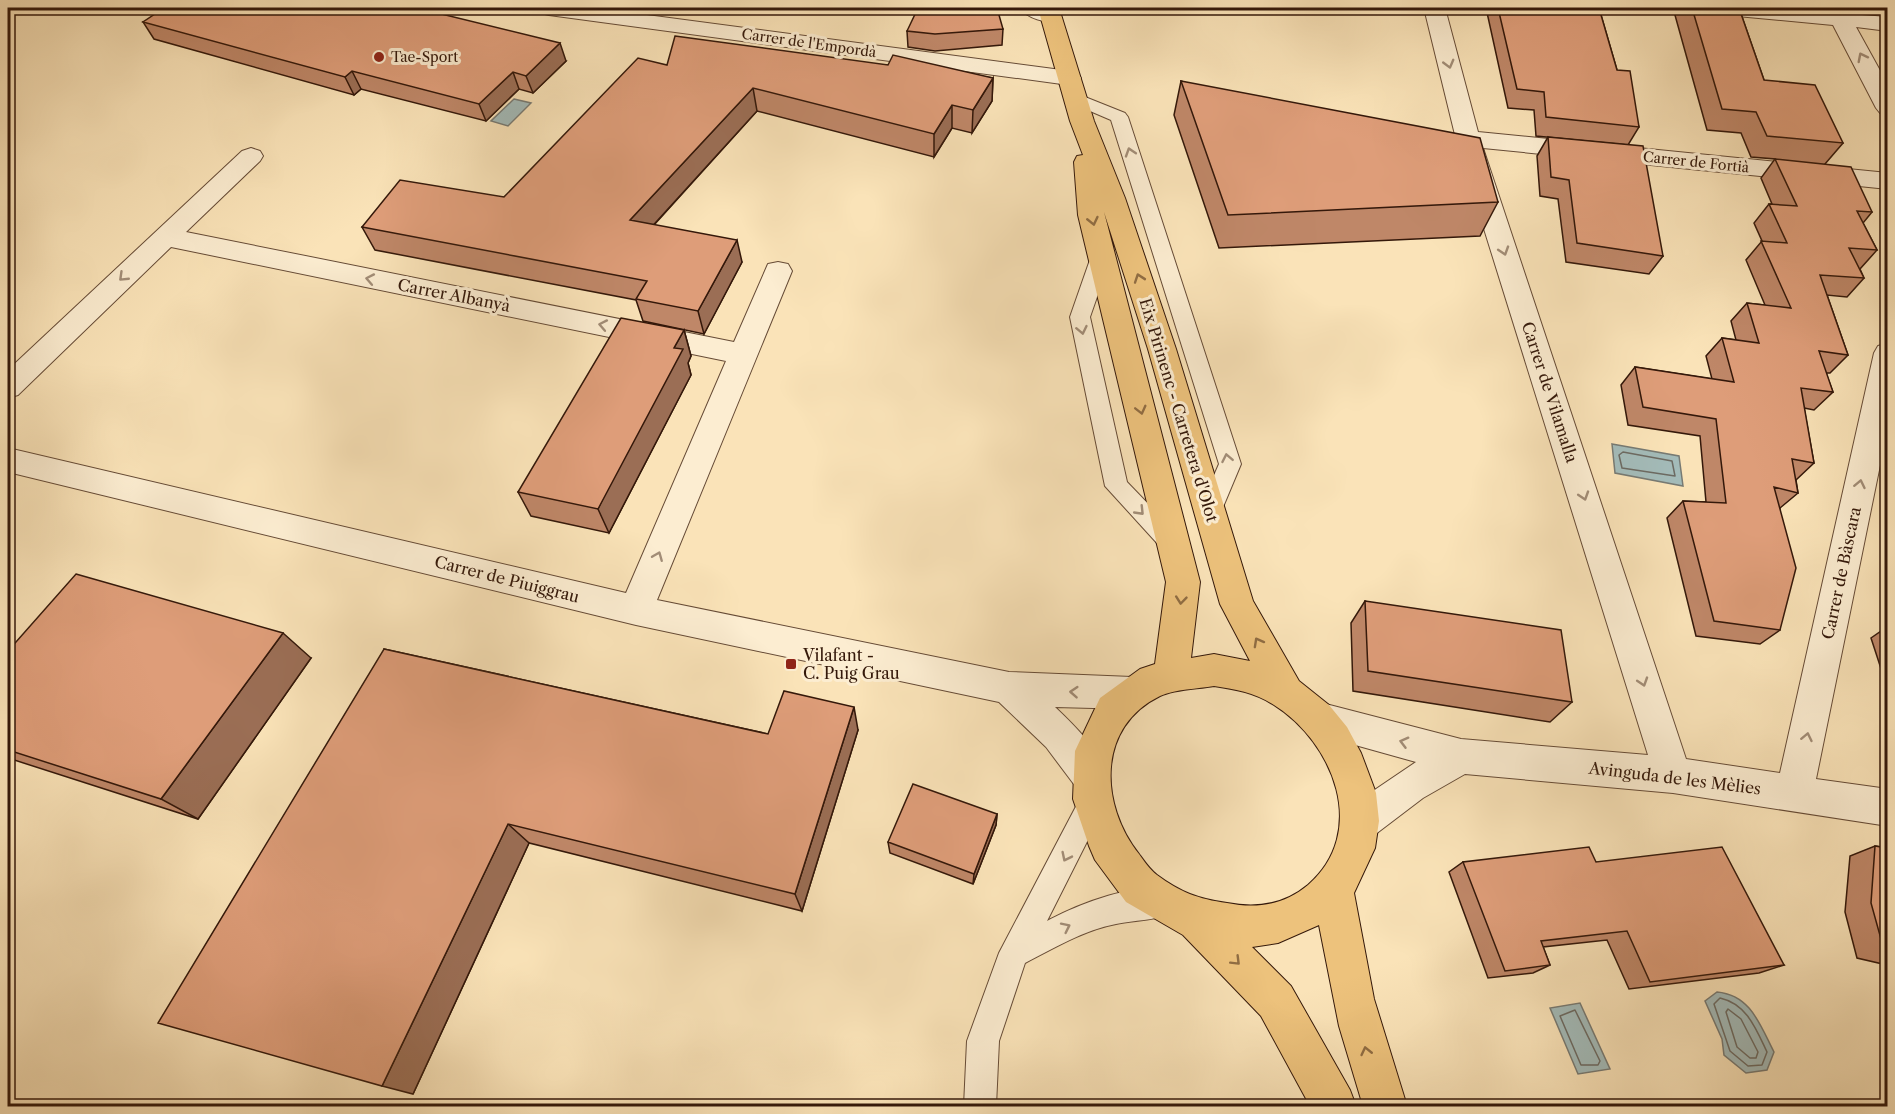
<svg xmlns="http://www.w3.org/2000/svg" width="1895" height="1114" viewBox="0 0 1895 1114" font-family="'Libre Caslon Text',serif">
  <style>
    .water { fill: #a3bbb9; stroke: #777a73; stroke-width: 1.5 }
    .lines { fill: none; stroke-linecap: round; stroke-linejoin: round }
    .shore { stroke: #6c6a62; stroke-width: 1.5 }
    .service-casing { stroke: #664b36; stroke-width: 2 }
    .minor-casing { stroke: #664b36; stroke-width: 2 }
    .primary-casing { stroke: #34180a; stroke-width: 2 }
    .service { fill: #fcedd1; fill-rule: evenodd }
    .minor { fill: #fcedd1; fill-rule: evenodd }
    .primary { fill: #edc27c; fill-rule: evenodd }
    .wall { fill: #bf8768; stroke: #34180a; stroke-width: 1.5 }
    .shaded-wall { fill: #9b6e55; stroke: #34180a; stroke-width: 1.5 }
    .building { fill: #de9d79; stroke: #34180a; stroke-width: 1.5 }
    .oneway { stroke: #a28d77 }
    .oneway2 { stroke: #906d43 }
    .poi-dot { fill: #8f2418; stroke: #fcedd1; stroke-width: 2 }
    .labels { text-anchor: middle; stroke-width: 6; stroke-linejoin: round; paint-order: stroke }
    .far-street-label { font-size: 14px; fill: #34180a; stroke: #fcedd1 }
    .far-poi-label { font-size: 14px; fill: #34180a; stroke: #fcedd1; text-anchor: start }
    .street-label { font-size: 16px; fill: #34180a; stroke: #fcedd1 }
    .poi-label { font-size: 16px; fill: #34180a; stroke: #fcedd1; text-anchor: start }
  </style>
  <rect width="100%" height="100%" fill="#fae3b8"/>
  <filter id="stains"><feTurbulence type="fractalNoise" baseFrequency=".00333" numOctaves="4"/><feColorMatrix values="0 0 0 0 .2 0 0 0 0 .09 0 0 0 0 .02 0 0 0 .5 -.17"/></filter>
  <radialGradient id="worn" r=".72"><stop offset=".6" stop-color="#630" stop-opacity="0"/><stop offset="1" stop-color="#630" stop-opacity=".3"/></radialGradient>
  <path class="water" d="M514,99L531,103L508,126L491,121Z
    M1612,444L1679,456L1683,486L1615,473Z
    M1717,992C1751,995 1760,1025 1774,1052L1767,1070L1746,1073L1724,1055L1722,1039L1705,1001Z
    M1580,1003L1610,1069L1578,1074L1550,1008Z"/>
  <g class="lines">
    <path class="shore" d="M1623,452L1672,461L1675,476L1622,468L1619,455Z
      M1720,998C1747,1004 1756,1029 1767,1052L1762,1065L1748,1066L1730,1051L1714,1004Z
      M1728,1009L1741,1019L1758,1052L1756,1058H1750L1737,1047L1726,1012Z
      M1575,1010L1600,1061L1598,1065H1581L1560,1016Z"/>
    <defs>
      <path id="service" d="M1075,93L1125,113L1128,117L1241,464L1218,519L1210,522L1202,519L1198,512L1219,464L1111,120L1069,102L1066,98Z
        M1102,247L1109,249L1112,254L1090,317L1127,482L1182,539L1186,546L1182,553L1174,556L1166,553L1105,486L1070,317L1092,254L1095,249Z
        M1092,791L1102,795L1106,804L1047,921C1077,905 1139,879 1171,893L1176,903L1171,913C1154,921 1135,920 1116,924C1084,930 1054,948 1025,963L999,1041L996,1106H964L967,1041L999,953L1082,795Z"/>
      <path id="minor" d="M538,8H594L1069,71L1077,73L1081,78L1077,83L1069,85L549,15L541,13Z
        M1020,8H1048L1061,16L1058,21C1046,24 1027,18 1020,8Z
        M1424,8H1445L1478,132L1888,173V189L1483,148L1686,759L1780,773L1874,353L1878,346L1888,343V426L1816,779L1888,789V826L1673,793L1465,774L1423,798L1373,836L1359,842L1345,836L1340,823L1345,810L1416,762L1305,731L1300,719L1305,707L1318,702L1461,739L1648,755L1456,139Z
        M1715,8H1787L1826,11L1825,8H1845L1849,14L1888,17V31L1856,27L1888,85V115L1880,113L1876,108L1833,25L1726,15L1718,13Z
        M251,148L260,151L263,156L260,161L186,232L734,342L768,264L778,262L788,264L792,271L657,600L1009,672L1132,677L1145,681L1150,693L1145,705L1132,709L1055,707C1075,726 1097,748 1108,774L1102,787L1089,792L1076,787L1046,747L999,702L636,625L8,472V448L626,593L726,361L171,247L18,395L8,398V370L242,151Z"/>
      <path id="primary" d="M1038,8H1059L1094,121L1125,198L1176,349L1253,601L1299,681L1329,705L1347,727L1361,753L1376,793L1379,821L1375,848L1354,893L1374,999L1407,1106H1363L1339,1026L1319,925L1278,943L1252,947L1291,986L1350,1090L1356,1106H1310L1261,1016L1183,935L1126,902L1095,860L1089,846L1073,799L1075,751L1100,698L1140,669L1155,664L1166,582L1078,215L1074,162L1077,156L1083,155L1070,121ZM1104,212L1148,349L1220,604L1250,661L1214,654L1191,658L1200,582ZM1214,686C1235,689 1256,693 1274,705C1334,743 1369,832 1308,885C1284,905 1257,909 1227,903C1198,899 1180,892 1157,875C1150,870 1144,861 1139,854C1100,805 1096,727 1160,696C1175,689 1198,689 1214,686Z"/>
    </defs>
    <use href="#service" class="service-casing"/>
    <use href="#minor" class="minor-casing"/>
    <use href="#primary" class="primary-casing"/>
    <use href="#service" class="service"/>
    <use href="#minor" class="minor"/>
    <use href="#primary" class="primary"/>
  </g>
  <path class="wall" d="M1486,8H1599L1617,70L1639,127L1628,145L1536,136L1534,110L1508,108Z
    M1673,8H1739L1764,80L1843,143L1825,164L1872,212L1863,223L1877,250L1860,269L1864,278L1847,297L1827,295L1848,355L1830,373H1826L1833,392L1814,410L1804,408L1814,463L1796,480L1798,493L1780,508V630L1760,644L1696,636L1667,518L1683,501L1706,502L1700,436L1628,425L1621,385L1635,367L1712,379L1706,356L1722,338L1736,340L1731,321L1747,303L1765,305L1746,260L1762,241L1754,223L1769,204H1772L1761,178L1775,159L1751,157L1741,133L1707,130Z
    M1880,8H1887V15L1884,14Z
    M143,22L566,61L533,93L519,89L486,121L361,89L354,95L154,39Z
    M1003,29L1002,45L935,51L908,47L907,31Z
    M667,65H888L993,78L992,101L972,133L952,128L934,157L757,111L654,225L742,262L704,334L643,321L636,300L375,250L362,227L504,197Z
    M1181,81L1498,202L1480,236L1219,248L1174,115Z
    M1548,137L1663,256L1649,274L1566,262L1558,199L1540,196L1537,156Z
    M684,330L691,356L688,363L691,375L609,533L531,516L518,492Z
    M1365,601L1572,702L1550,722L1353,691L1351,623Z
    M1887,627V687L1871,638Z
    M384,649L768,734L858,730L802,911L529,843L413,1094Z
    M8,651L311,658L198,819L8,758Z
    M997,814L996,825L973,884L890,853L888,842Z
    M1875,846L1887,848V965L1857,958L1845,912L1850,856Z
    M1463,862H1596L1784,965L1759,973L1629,989L1607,940L1543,947L1550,965L1533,973L1488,978L1449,872Z"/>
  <path class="shaded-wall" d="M560,43L566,61L533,93L526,76Z
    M352,71L361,89L354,95L345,77Z
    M513,72L519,89L486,121L479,104Z
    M993,78L992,101L972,133L973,110Z
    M753,88L757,111L637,243L630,220Z
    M952,105V128L934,157V134Z
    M737,240L742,262L704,334L698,311Z
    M684,330L691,356L688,363L691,375L609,533L598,509L674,348Z
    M283,633L311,658L198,819L161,799Z
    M854,707L858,730L802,911L795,894Z
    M997,814L996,825L973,884L974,874Z
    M508,824L529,843L413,1094L382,1086Z"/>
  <path class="building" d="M164,8H417L560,43L526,76L513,72L479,104L352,71L345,77L143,22Z
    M918,8H997L1003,29L935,34L907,31Z
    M1498,8H1599L1617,70L1630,71L1639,127L1546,117L1544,92L1517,89Z
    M1692,8H1739L1764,80L1815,85L1843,143L1767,136L1756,112L1722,109Z
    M675,36L888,65L893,55L993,78L973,110L952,105L934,134L753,88L630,220L737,240L698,311L636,299L647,281L362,227L400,180L504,197L638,58L667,65Z
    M1181,81L1480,138L1498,202L1228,215Z
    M1548,137L1643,146L1663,256L1577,243L1569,180L1551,177Z
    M1775,159L1851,167L1872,212L1857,211L1877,250L1849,248L1864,278L1820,275L1848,355L1819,351L1833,392L1801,388L1814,463L1792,459L1798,493L1774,487L1796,568L1780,630L1714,621L1683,501L1726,503L1716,419L1643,407L1635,367L1734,382L1722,338L1759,343L1747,303L1791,308L1761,241L1787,243L1769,204L1797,206Z
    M621,318L684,330L674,348L683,349L598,509L518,492Z
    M76,574L283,633L161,799L8,750V651Z
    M1365,601L1561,630L1572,702L1368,671Z
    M384,649L768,734L784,691L854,707L795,894L508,824L382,1086L158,1023Z
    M913,784L997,814L974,874L888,842Z
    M1875,846L1887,848V951L1884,950L1871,903Z
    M1589,847L1596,862L1722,847L1784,965L1650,982L1627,931L1541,941L1550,965L1505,971L1463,862Z"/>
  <defs><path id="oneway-chevron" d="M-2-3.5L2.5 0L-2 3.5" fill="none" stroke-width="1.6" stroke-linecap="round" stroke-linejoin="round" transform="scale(1.5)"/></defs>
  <g class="oneway">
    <use href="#oneway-chevron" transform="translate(1862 57) rotate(-117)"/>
    <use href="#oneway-chevron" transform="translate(1449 64) rotate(75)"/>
    <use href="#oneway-chevron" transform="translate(1130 152) rotate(-108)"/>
    <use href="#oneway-chevron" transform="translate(1504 251) rotate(72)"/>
    <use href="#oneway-chevron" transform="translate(123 277) rotate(136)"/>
    <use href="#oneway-chevron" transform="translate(370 279) rotate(-169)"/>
    <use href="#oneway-chevron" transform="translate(603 325) rotate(-169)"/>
    <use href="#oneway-chevron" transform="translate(1082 330) rotate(78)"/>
    <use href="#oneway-chevron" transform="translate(1227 458) rotate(-101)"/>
    <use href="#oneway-chevron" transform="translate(1860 484) rotate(-78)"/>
    <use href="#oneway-chevron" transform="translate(1584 496) rotate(72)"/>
    <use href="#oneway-chevron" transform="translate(1140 511) rotate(46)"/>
    <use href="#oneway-chevron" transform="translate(658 556) rotate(-68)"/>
    <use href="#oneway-chevron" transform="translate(1643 682) rotate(72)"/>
    <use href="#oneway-chevron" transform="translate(1074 692) rotate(-176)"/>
    <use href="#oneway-chevron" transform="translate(1807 737) rotate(-78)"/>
    <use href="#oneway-chevron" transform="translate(1404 742) rotate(-165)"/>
    <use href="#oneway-chevron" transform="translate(1066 857) rotate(116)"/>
    <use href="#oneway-chevron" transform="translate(1066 927) rotate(-26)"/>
  </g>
  <g class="oneway2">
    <use href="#oneway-chevron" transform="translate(1093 221) rotate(77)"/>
    <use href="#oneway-chevron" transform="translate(1139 278) rotate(-109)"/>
    <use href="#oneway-chevron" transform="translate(1141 410) rotate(76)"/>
    <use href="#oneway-chevron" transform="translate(1181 600) rotate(96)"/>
    <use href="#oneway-chevron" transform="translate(1258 642) rotate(-119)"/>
    <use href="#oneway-chevron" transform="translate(1236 961) rotate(45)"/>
    <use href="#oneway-chevron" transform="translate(1366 1051) rotate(-103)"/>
  </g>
  <g class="poi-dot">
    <circle cx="379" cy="57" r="6"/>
    <rect x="785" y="658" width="12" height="12" rx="3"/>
  </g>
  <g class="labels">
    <g class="far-street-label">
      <text transform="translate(809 43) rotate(8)" y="5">Carrer de l'Empordà</text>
      <text transform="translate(1696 162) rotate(6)" y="5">Carrer de Fortià</text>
    </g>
    <g class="far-poi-label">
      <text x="391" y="62">Tae-Sport</text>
    </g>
    <g class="street-label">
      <text transform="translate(454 295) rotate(11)" y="6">Carrer Albanyà</text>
      <text transform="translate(1550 392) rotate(72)" y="6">Carrer de Vilamalla</text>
      <text transform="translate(1179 410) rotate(73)" y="6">Eix Pirinenc - Carretera d'Olot</text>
      <text transform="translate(1841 573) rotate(-78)" y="6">Carrer de Bàscara</text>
      <text transform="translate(507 579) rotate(14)" y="6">Carrer de Piuiggrau</text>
      <text transform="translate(1675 778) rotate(7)" y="6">Avinguda de les Mèlies</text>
    </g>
    <g class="poi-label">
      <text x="803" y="661">Vilafant -<tspan x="803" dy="18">C. Puig Grau</tspan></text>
    </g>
  </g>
  <rect width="1895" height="1114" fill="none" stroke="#fae3b8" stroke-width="30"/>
  <rect x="9" y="9" width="1877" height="1096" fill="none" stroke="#34180a" stroke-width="3"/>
  <rect x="15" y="15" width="1865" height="1084" fill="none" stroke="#34180a" stroke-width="1.5"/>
  <rect width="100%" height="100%" filter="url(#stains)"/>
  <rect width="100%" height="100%" fill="url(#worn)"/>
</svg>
